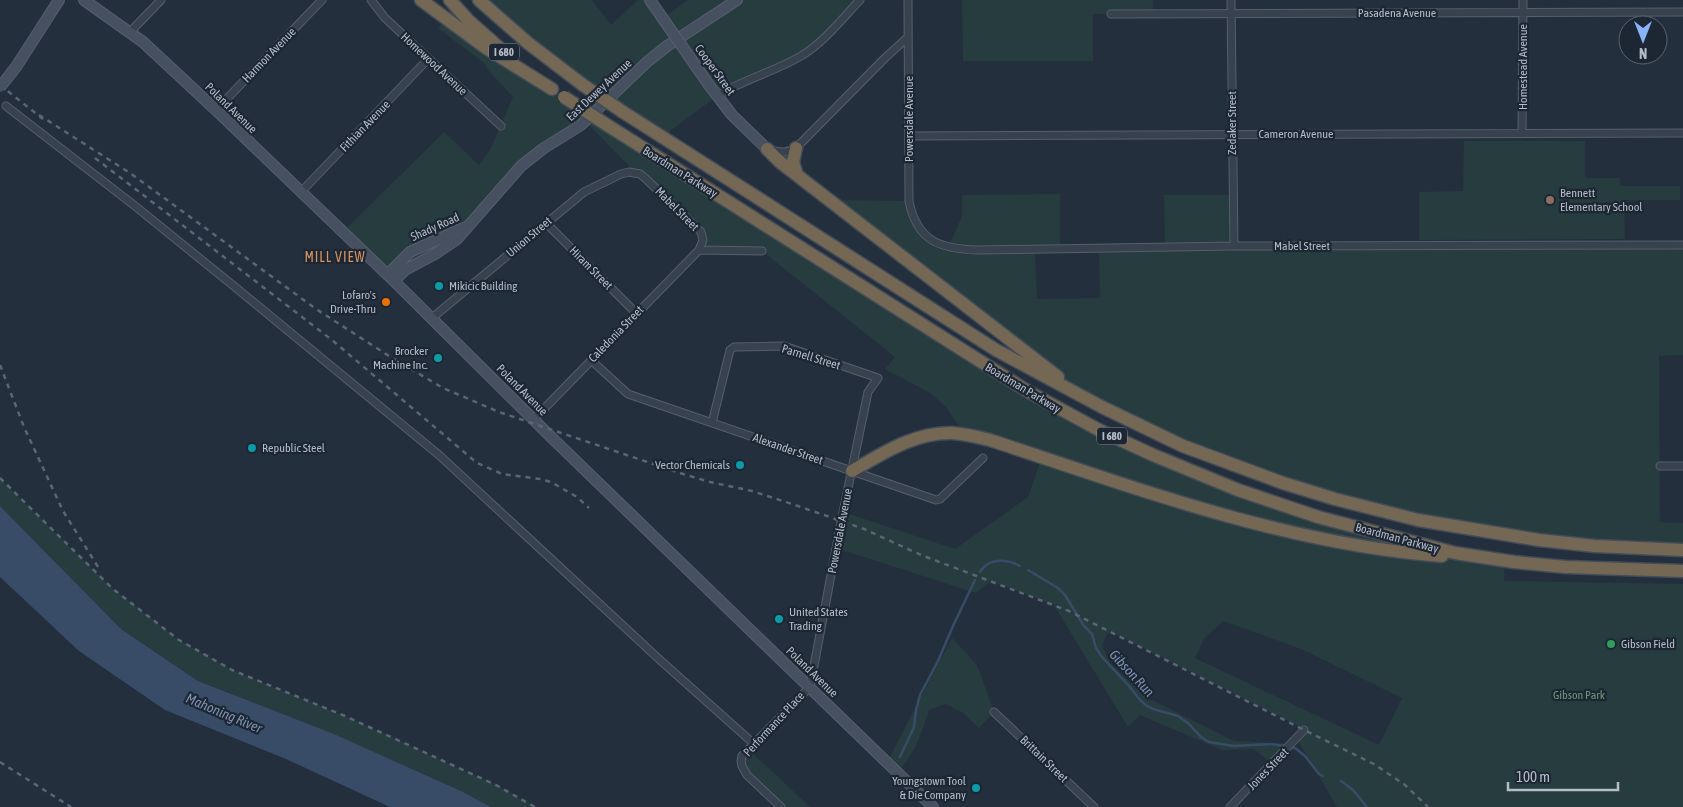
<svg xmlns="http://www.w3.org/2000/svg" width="1683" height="807" viewBox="0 0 1683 807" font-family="'Asap Condensed',sans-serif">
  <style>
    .green { fill: #263c3f; fill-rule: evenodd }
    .water { fill: #394c67 }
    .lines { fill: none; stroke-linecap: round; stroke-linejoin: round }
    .stream { stroke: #394c67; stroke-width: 2.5 }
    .street-casing { stroke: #565f6c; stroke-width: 9 }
    .secondary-casing { stroke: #565f6c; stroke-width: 12 }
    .highway-casing { stroke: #434c59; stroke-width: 15 }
    .street { stroke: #38414e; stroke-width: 7 }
    .secondary { stroke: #465061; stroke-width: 10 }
    .highway { stroke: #746855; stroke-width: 12 }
    .rail { stroke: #5a6575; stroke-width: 2.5; stroke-dasharray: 5 5; stroke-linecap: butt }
    .secondary-bridge-casing { stroke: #565f6c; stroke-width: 12; stroke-linecap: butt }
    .highway-bridge-casing { stroke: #434c59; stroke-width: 15; stroke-linecap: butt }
    .secondary-bridge { stroke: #465061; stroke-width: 10 }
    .highway-bridge { stroke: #746855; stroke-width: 12 }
    .education-dot { fill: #8d6e63; stroke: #1d2633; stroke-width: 2 }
    .culture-dot { fill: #0f9aa8; stroke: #1d2633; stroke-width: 2 }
    .food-dot { fill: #e8710a; stroke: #1d2633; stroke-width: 2 }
    .leisure-dot { fill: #2e9e5b; stroke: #1d2633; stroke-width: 2 }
    .labels { text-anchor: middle; stroke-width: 4.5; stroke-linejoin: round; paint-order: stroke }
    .shield { fill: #1d2633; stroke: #878f9c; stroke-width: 1 }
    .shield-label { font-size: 11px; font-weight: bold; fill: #b4bcc9 }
    .street-label { font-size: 12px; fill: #b4bcc9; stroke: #1d2633 }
    .poi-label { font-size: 12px; fill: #b4bcc9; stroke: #1d2633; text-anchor: start }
    .park-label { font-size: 12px; fill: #6b9a76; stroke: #1d2633 }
    .neighbourhood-label { font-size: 14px; letter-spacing: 1px; fill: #d59563; stroke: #1d2633 }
    .water-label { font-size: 14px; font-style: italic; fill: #7c92b1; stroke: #1d2633 }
  </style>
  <rect width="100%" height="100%" fill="#242f3e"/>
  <path class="green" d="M479,0H592L611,25L638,0H650L663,18L688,0H860L812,49L717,96L662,137Z
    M962,0H1153V14H1093V61H963Z
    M447,19L591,115L1029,392L1238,490L1505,561L1504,581L1683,584V807H1337L1297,739L1305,729L1109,631L1102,645L1110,663L1146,697L1234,741L1292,744L1272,764L1254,749L1222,750L1140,715L1128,727L1054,605L991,581L976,593L836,548L843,512L955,549L1028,497L1042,457L965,435L946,407L930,393L885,369L895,357L762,251L699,250L703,236L635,172L585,121L544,148L480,214L394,281L343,232L444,132L479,165L490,150L513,97L489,71L484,63L438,28ZM1223,621L1301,649L1402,698L1379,745L1195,658L1204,639Z
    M1464,141H1585V178H1620V186H1680V200H1624L1625,239L1419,240V192L1463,191Z
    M1060,194V249L1035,250L1037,299L1100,298L1099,249L1165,248L1164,195H1232L1234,246L1683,245V355L1659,356L1660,522L1683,523V549L1666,550L1418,520L1183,446L1056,376L829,200L909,201L918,226L948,248L962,216V195Z
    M0,479L113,589L179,640L232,670L345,716L496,785L535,807H491L461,791L334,734L198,681L121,629L0,506Z
    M952,638L977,665L994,712L979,728L962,712L945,704L929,710C921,734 916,753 897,772L887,762Z
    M748,749L810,807H781L747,775L742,756Z"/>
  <path class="water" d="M0,506L121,629L198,681L334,734L461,791L491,807H390L286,759L165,710L79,651L0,577Z"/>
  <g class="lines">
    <path class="stream" d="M1028,570L1058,588L1065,595L1084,626L1092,634L1096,648L1102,657L1129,686L1140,700L1147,706L1153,709L1178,716L1189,724L1201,737L1209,742L1234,746L1272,744L1295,748L1305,756L1319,774L1323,776
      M980,572C989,557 1007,559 1020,566
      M900,757L914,727L916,710L920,695L938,661L953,626L975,580
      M1341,781L1353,790L1367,807"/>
    <defs>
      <path id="street" d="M371,0L385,18L501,126
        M908,0L909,201C917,242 941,249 978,250L1234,246L1683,245
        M1231,0L1234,246
        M1111,14L1683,12
        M130,32L161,0
        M717,96C744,79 774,72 801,56C824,42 842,19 860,0
        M6,106L135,206L235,287L439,455L660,660L753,743
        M216,110L322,0
        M1522,134L1523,0
        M909,136L1683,133
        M772,150C782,153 787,153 796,148L885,58L908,37
        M301,192L428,59
        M546,223L636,313
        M699,250L762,251
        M432,318L584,192L621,174L629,172L640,174L645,178L701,232L703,240L699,250L534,419
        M591,360L628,394L936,500L940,499L983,458
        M712,423L730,350L734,347L784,346L878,378L868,392L841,522L810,687L742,756L741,761L742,766L747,775L781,807
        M1660,466H1683
        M994,712L1094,807
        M1230,807L1304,730"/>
      <path id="secondary" d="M84,0L143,42L216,110L394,281L550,436L933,807
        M650,0L659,13
        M16,67L59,0
        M709,85L732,115L767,149
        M388,274L410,252L463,228
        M394,281L405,270L435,254L457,239L521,166L544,148L581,125L647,62L667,46L737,0"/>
      <path id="highway" d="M421,0L486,48L552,89
        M450,0L468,20L504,52
        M479,0L528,43L583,85
        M623,112L996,350L1102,407L1183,446L1283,483L1335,499L1418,520L1539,540L1595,546L1683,550
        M607,125L1029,392L1099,430L1153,455L1238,490L1318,517L1455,553L1514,562L1566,567L1683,571
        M796,148L793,162L797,175
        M767,149L780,162L1058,377
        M852,471C883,453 915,432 952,433C965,434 978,437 990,440C1138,489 1286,544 1442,556"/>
    </defs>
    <use href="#street" class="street-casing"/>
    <use href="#secondary" class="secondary-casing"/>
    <use href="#highway" class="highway-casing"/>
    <use href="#street" class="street"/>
    <use href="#secondary" class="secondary"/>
    <use href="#highway" class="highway"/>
    <path class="rail" d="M0,85L43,119
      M39,115L130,173L316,309L389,356L443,388L499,412L683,474L710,482L752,491L798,506L864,529L921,555L1069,611L1304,730L1374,764L1405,785L1428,807
      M95,158L332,340L477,463L502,474L540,479L551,482L577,497L589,508
      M0,365L24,427L63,511L100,570
      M0,478L113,589L179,640L232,670L345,716L496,785L535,807
      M0,762L71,807"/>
    <defs>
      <path id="secondary-bridge" d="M659,13L709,85
        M0,87L16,67"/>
      <path id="highway-bridge" d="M583,85L623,112
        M564,97L607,125"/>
    </defs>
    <use href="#secondary-bridge" class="secondary-bridge-casing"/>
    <use href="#highway-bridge" class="highway-bridge-casing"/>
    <use href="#secondary-bridge" class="secondary-bridge"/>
    <use href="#highway-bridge" class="highway-bridge"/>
  </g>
  <circle class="education-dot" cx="1550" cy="200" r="5"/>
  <g class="culture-dot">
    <circle cx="439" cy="286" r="5"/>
    <circle cx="438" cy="358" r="5"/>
    <circle cx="252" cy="448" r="5"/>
    <circle cx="740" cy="465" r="5"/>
    <circle cx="779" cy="619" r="5"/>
    <circle cx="976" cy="788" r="5"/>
  </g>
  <circle class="food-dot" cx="386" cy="302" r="5"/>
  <circle class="leisure-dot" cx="1611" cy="644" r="5"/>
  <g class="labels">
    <g class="shield">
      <rect x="489" y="43.5" width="30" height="17" rx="4"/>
      <rect x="1097" y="427.5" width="30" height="17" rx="4"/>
    </g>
    <g class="shield-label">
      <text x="504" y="56">I 680</text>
      <text x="1112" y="440">I 680</text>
    </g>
    <g class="street-label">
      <text x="1397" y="17">Pasadena Avenue</text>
      <text transform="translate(269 55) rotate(-46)" y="4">Harmon Avenue</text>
      <text transform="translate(434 64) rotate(43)" y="4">Homewood Avenue</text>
      <text transform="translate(1523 67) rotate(-90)" y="4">Homestead Avenue</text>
      <text transform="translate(715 70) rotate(54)" y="4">Cooper Street</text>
      <text transform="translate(599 90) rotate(-43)" y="4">East Dewey Avenue</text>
      <text transform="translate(231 108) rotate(44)" y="4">Poland Avenue</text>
      <text transform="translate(909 119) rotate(-90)" y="4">Powersdale Avenue</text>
      <text transform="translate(1232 123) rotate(-90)" y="4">Zedaker Street</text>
      <text transform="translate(365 126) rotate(-46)" y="4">Fithian Avenue</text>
      <text x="1296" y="138">Cameron Avenue</text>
      <text transform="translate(680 172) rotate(32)" y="4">Boardman Parkway</text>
      <text transform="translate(677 209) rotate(45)" y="4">Mabel Street</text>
      <text transform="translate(435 227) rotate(-24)" y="4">Shady Road</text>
      <text transform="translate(529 237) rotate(-40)" y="4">Union Street</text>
      <text x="1302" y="250">Mabel Street</text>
      <text transform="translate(591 268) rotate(45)" y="4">Hiram Street</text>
      <text transform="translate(616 334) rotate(-46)" y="4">Caledonia Street</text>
      <text transform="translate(811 357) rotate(17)" y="4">Parnell Street</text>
      <text transform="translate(1023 388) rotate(31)" y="4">Boardman Parkway</text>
      <text transform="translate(522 390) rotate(45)" y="4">Poland Avenue</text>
      <text transform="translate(788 449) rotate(19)" y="4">Alexander Street</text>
      <text transform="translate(840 531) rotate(-79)" y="4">Powersdale Avenue</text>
      <text transform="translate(1397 538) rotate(15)" y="4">Boardman Parkway</text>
      <text transform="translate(812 672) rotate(44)" y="4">Poland Avenue</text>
      <text transform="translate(774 724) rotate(-47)" y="4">Performance Place</text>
      <text transform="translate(1044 759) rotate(44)" y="4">Brittain Street</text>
      <text transform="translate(1268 769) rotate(-46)" y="4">Jones Street</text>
    </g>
    <g class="poi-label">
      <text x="1560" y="197">Bennett<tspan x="1560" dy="14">Elementary School</tspan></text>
      <text x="449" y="290">Mikicic Building</text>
      <text x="376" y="299" text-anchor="end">Lofaro's<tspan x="376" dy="14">Drive-Thru</tspan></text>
      <text x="428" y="355" text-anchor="end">Brocker<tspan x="428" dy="14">Machine Inc.</tspan></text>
      <text x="262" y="452">Republic Steel</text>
      <text x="730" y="469" text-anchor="end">Vector Chemicals</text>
      <text x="789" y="616">United States<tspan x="789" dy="14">Trading</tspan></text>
      <text x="1621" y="648">Gibson Field</text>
      <text x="966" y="785" text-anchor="end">Youngstown Tool<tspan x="966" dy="14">&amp; Die Company</tspan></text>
    </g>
    <g class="park-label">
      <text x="1579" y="699">Gibson Park</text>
    </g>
    <g class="neighbourhood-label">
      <text x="335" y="262">MILL VIEW</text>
    </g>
    <g class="water-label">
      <text transform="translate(1132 673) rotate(47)" y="5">Gibson Run</text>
      <text transform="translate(224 713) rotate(23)" y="5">Mahoning River</text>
    </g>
  </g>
  <g transform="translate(1643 40) rotate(180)"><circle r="24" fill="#1d2633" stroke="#59626f"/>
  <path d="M0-4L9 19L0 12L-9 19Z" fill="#8ab4f8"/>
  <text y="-8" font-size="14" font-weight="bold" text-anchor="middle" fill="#b4bcc9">N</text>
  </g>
  <path d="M1508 782v8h110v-8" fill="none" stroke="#b4bcc9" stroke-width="2.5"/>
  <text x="1516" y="782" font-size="15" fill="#b4bcc9" stroke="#1d2633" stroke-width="4" paint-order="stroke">100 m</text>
</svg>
